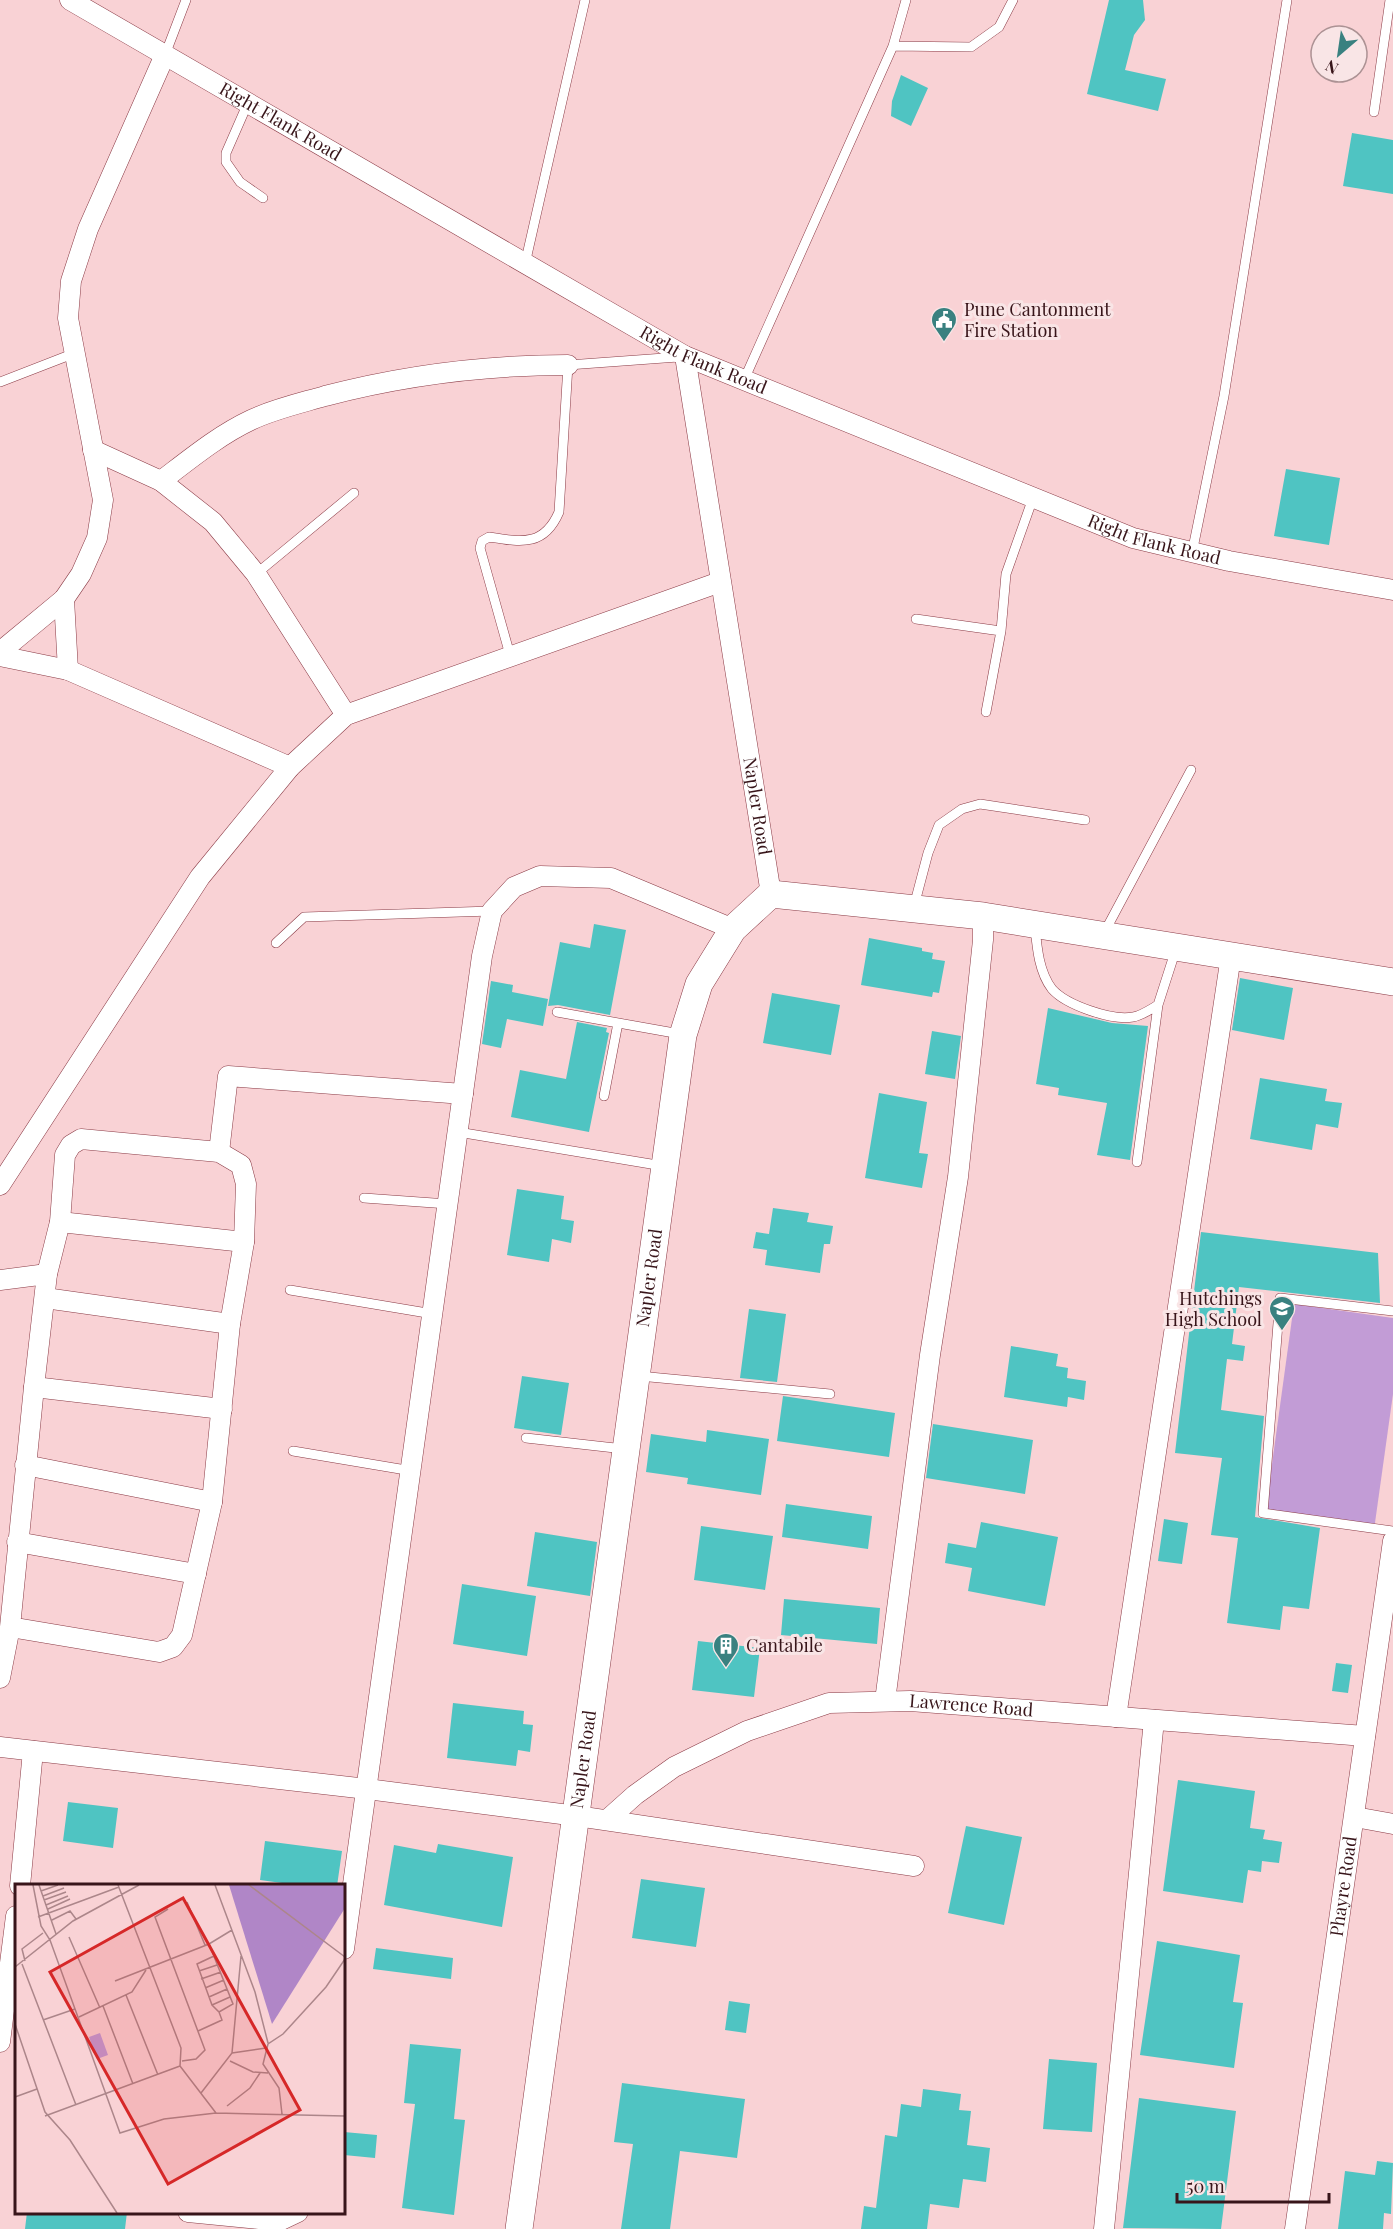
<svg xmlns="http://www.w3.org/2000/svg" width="1393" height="2229" viewBox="0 0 1393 2229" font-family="'Playfair Display',serif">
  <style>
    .green { fill: #c29cd6 }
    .building { fill: #4fc4c2 }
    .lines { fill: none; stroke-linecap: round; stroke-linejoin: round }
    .lane-casing { stroke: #8a3a45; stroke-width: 10 }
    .street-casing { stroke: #8a3a45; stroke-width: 21 }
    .secondary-casing { stroke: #8a3a45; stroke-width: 28 }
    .lane { stroke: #fff; stroke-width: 9 }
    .street { stroke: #fff; stroke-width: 20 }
    .secondary { stroke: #fff; stroke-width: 27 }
    .labels { text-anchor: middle; stroke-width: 6; stroke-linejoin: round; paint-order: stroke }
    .street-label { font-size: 18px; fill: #38151a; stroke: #f9e5e6 }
    .poi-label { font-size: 18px; fill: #38151a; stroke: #f9e5e6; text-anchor: start }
    .inset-road { fill: none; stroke: #ac868a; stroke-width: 1.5 }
    .view { fill: #d62828; fill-opacity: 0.15; stroke: #d62828; stroke-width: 3 }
    .inset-edge { fill: none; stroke: #38151a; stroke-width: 3 }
  </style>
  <rect width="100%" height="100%" fill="#f9d2d5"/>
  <path class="green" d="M1294,1304L1393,1318V1394L1374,1530L1265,1515Z"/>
  <path class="building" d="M1109,0H1143L1145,20L1134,35L1125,70L1166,79L1158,111L1087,94Z
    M901,75L928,88L911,126L891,116L892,101Z
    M1352,133L1393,140V194L1343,186Z
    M1286,469L1340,478L1329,545L1274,536Z
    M594,924L626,930L610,1015L558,1005L548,1006L560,942L590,948Z
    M869,938L922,948V951L933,953L932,959L945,961L939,993L933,992L932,997L861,985Z
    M1240,978L1293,988L1284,1040L1232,1030Z
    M491,981L513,985L512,992L548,999L543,1026L507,1019L501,1048L482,1044Z
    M772,993L840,1005L831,1055L763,1043Z
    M1048,1008L1112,1023L1148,1026L1130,1160L1097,1155L1107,1103L1058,1095L1059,1088L1036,1084Z
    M577,1022L607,1028L606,1032L609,1033L589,1132L511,1117L520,1070L566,1079Z
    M932,1031L961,1036L955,1079L925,1074Z
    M1260,1078L1327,1089L1325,1101L1342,1103L1338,1128L1316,1124L1312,1150L1250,1139Z
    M879,1093L927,1102L919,1153L928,1154L922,1188L865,1178Z
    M517,1189L564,1196L561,1219L574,1221L571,1243L552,1239L549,1262L507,1255Z
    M773,1208L809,1213L807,1222L833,1226L830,1244H824L820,1273L765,1265L767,1250L753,1248L756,1232L769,1234Z
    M1201,1232L1378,1253L1380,1303L1239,1287L1232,1344L1245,1346L1243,1361L1227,1359L1221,1410L1264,1416L1255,1517L1320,1528L1309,1609L1283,1606L1280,1630L1227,1623L1238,1538L1211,1535L1222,1458L1175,1453Z
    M749,1309L786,1314L777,1382L740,1378Z
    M1011,1346L1058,1354L1056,1366L1068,1368L1067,1378L1086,1381L1084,1400L1068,1397L1067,1407L1004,1397Z
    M522,1376L569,1383L561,1435L514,1428Z
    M783,1396L895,1413L889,1457L777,1441Z
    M933,1424L1033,1440L1025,1494L926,1478Z
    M707,1430L769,1439L761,1495L687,1484L688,1478L646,1472L651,1434L706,1442Z
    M786,1504L872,1516L868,1549L782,1537Z
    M1164,1519L1188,1523L1182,1564L1158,1561Z
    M981,1522L1058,1537L1045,1606L968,1591L972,1568L945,1563L948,1543L976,1548Z
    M701,1526L773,1536L765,1590L694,1580Z
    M535,1532L597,1542L590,1596L527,1586Z
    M462,1584L536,1596L527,1656L453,1644Z
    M784,1599L880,1608L877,1644L781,1635Z
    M698,1641L760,1648L754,1697L692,1690Z
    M1336,1663L1352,1665L1348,1693L1332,1691Z
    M453,1703L524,1711L523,1724L533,1725L530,1752L518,1750L516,1766L447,1758Z
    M1178,1780L1255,1791L1250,1828L1265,1830L1263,1839L1282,1842L1279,1863L1262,1861L1261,1872L1248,1870L1243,1903L1163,1891Z
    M68,1802L118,1808L113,1848L63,1841Z
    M966,1826L1022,1837L1004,1925L948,1913Z
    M265,1841L342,1851L337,1886H304L260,1880Z
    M438,1844L513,1857L502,1927L384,1905L394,1845L436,1853Z
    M641,1879L705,1888L696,1947L632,1938Z
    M1157,1941L1240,1955L1233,2002L1243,2003L1234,2068L1140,2055Z
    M376,1948L453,1958L451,1979L373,1969Z
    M729,2001L750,2004L746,2033L725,2030Z
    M410,2044L461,2049L454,2119L465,2120L454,2215L402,2208L415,2104L404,2103Z
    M1049,2059L1097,2063L1092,2132L1043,2129Z
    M622,2083L745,2099L737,2158L680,2151L670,2229H621L633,2144L614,2142Z
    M923,2089L961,2094L959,2110L971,2111L967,2145L990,2148L986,2182L963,2179L959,2208L930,2204L927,2229H861L864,2206L876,2208L885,2135L897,2137L901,2104L921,2107Z
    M1139,2098L1236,2111L1221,2229L1123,2228Z
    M344,2132L377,2135L375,2158L344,2155Z
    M1377,2161L1393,2163L1391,2214L1384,2213L1383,2229H1338L1345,2171L1375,2175Z
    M27,2212H127L125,2229H25Z"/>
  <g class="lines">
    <defs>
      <path id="lane" d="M893,46L971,47L999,27L1013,0
        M165,55L186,0
        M247,105L226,153V162L240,182L263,198
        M1374,112L1390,0
        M525,264L585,0
        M744,380L893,46L906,0
        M0,382L75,353
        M1192,553L1224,396L1287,0
        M256,574L354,493
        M916,619L1001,631
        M510,655L480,548L482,541L489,537C521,542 544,547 559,512L568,365L678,357
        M986,712L1001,631L1006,574L1033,498
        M914,906L928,853L939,825L962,809L980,804L1085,820
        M1035,927C1037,948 1039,972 1052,989C1066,1005 1112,1021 1133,1017C1141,1016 1151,1009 1158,1005
        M1104,933L1191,770
        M276,943L304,917L492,911
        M557,1012L680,1034
        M604,1096L618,1023
        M458,1132L663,1166
        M1137,1162L1158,1005L1176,949
        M364,1198L448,1204
        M290,1290L433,1314
        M1393,1311L1280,1298L1263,1513L1393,1531
        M639,1376L830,1394
        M526,1438L624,1449
        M293,1451L412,1471"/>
      <g id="street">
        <path id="s1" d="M70,0L685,356L1133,538L1229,561L1393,590"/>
        <path id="s2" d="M685,356L771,894"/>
        <path d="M93,450L161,481L213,522L256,574L346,715"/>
        <path d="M161,481C190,459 219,435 251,420C274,409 301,403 325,396C405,375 485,365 568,365"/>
        <path d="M64,599L68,670"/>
        <path d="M0,652L64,599L81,574L97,538L103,500L68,318L71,281L88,229L164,57"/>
        <path d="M0,656L68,670L290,767"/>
        <path d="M219,1152L228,1076L463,1094"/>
        <path d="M0,1185L200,877L290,767L346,715L720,582"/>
        <path d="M60,1222L244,1242"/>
        <path d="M0,1280L47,1274"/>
        <path d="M45,1298L230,1324"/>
        <path d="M34,1387L222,1409"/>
        <path d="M25,1465L212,1502"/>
        <path d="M17,1542L196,1574"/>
        <path d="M0,1678L10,1627L34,1387L47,1274L60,1222L65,1155L71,1145L81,1139L219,1152L241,1165L246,1184L244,1242L230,1324L212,1502L182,1635L173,1647L159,1652L10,1627"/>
        <path d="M885,1701L930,1355L958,1177L983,940V916"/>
        <path d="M1116,1717L1231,956"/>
        <path d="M0,1747L367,1789L577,1816L914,1866"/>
        <path d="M1355,1817L1393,1824"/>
        <path id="s3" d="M607,1820L635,1795L674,1767L747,1731L829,1703L910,1701L1365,1736"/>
        <path d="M20,1886L33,1751"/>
        <path d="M344,1949L482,956L492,911L514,887L540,876L611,878L733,929"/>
        <path d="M0,2042L16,1916"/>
        <path d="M188,2212L279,2221L298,2212"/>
        <path d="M1104,2229L1154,1720"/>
        <path id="s4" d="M1295,2229L1393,1541"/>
      </g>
      <g id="secondary">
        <path id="s5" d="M519,2229L683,1035L699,984L733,929L771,894L983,916L1393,982"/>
      </g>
    </defs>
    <use href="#lane" class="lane-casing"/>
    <use href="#street" class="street-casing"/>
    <use href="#secondary" class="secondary-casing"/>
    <use href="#lane" class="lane"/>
    <use href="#street" class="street"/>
    <use href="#secondary" class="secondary"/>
  </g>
  <defs>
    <symbol id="civic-pin" viewBox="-11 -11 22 30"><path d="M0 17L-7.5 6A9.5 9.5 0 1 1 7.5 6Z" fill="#398180" stroke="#f9e5e6"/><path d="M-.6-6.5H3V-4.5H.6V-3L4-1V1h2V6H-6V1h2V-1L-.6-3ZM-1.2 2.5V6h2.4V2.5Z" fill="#fff"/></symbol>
    <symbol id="school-pin" viewBox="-11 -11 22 30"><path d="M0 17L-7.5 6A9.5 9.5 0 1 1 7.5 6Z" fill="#398180" stroke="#f9e5e6"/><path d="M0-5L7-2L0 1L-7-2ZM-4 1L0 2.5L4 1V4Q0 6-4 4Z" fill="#fff"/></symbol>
    <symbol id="building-pin" viewBox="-11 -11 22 30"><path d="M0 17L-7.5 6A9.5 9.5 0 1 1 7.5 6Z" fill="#398180" stroke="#f9e5e6"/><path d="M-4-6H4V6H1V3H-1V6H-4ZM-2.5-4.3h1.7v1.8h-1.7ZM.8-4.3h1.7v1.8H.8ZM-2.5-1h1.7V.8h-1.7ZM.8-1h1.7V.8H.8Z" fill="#fff"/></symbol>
  </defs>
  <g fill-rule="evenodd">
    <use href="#civic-pin" x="929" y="305" width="30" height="40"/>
    <use href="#school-pin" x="1267" y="1294" width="30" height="40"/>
    <use href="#building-pin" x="711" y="1631" width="30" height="40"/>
  </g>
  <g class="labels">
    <g class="street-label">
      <text dy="6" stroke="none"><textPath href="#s1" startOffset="243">Right Flank Road</textPath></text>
      <text dy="6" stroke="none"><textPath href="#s1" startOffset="729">Right Flank Road</textPath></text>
      <text dy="6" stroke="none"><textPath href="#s1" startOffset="1215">Right Flank Road</textPath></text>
      <text dy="6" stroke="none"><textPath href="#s2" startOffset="456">Napler Road</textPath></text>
      <text dy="6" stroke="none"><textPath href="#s5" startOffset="960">Napler Road</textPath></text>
      <text dy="6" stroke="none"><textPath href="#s3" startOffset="396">Lawrence Road</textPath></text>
      <text dy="6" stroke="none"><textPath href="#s5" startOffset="474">Napler Road</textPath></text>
      <text dy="6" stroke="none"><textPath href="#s4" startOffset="346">Phayre Road</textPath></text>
    </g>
    <g class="poi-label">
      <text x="964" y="316">Pune Cantonment<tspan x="964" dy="21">Fire Station</tspan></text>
      <text x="1262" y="1305" text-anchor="end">Hutchings<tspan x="1262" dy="21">High School</tspan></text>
      <text x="746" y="1652">Cantabile</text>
    </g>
  </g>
  <g transform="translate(15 1884)">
    <rect width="330" height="330" fill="#f9d2d5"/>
    <path d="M85,149L93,171L82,175L74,153Z" fill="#c29cd6"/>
    <path d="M214,1H330V24L257,140Z" fill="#b086c7"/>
    <path class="inset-road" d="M18,1L26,42L35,56L105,249L149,235L201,229L330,232M24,1L41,50M103,1L166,164L165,182M200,1L240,108L253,159M234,1L330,73M26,7L43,1M28,12L49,4M29,16L51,8M172,18L190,61M31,21L53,12M33,25L55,15M153,25L140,33L190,166L181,175L167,177M23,33L104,3M37,36L55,27L61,35M54,53L85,124M194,60L218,120L204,128L197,121L182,80L199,72M10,77L7,65L28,49M7,80L61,221M0,83L58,37L124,1M184,87L202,81M186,95L206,88M100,97L194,60L217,46M190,104L209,96M111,111L143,191M194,113L212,105M197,121L215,113M88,122L118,200M64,133L117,108L131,86M28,136L60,125M0,140L30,228L55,256L102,329M183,147L207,136L204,128M217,169L251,164M215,177L238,188L253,189M165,182L201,229M186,209L217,169L226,72M0,213L22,205M212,222L235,204L245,189M267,230L264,204L248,180L253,160L268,150L311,103L330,75M30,232L165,182"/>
    <path class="view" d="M168,14L285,226L153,300L35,88Z"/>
    <rect width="330" height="330" class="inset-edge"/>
  </g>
  <g transform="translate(1339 54) rotate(209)"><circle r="28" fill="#f9e5e6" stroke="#ac9294" stroke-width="1.5"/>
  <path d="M0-4.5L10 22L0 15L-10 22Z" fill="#398180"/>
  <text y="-9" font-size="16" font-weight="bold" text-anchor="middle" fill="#38151a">N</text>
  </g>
  <path d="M1177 2193v9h152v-9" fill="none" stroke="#38151a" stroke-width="3"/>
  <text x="1186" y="2193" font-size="18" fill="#38151a" stroke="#f9e5e6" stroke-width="4.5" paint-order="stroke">50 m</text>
</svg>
